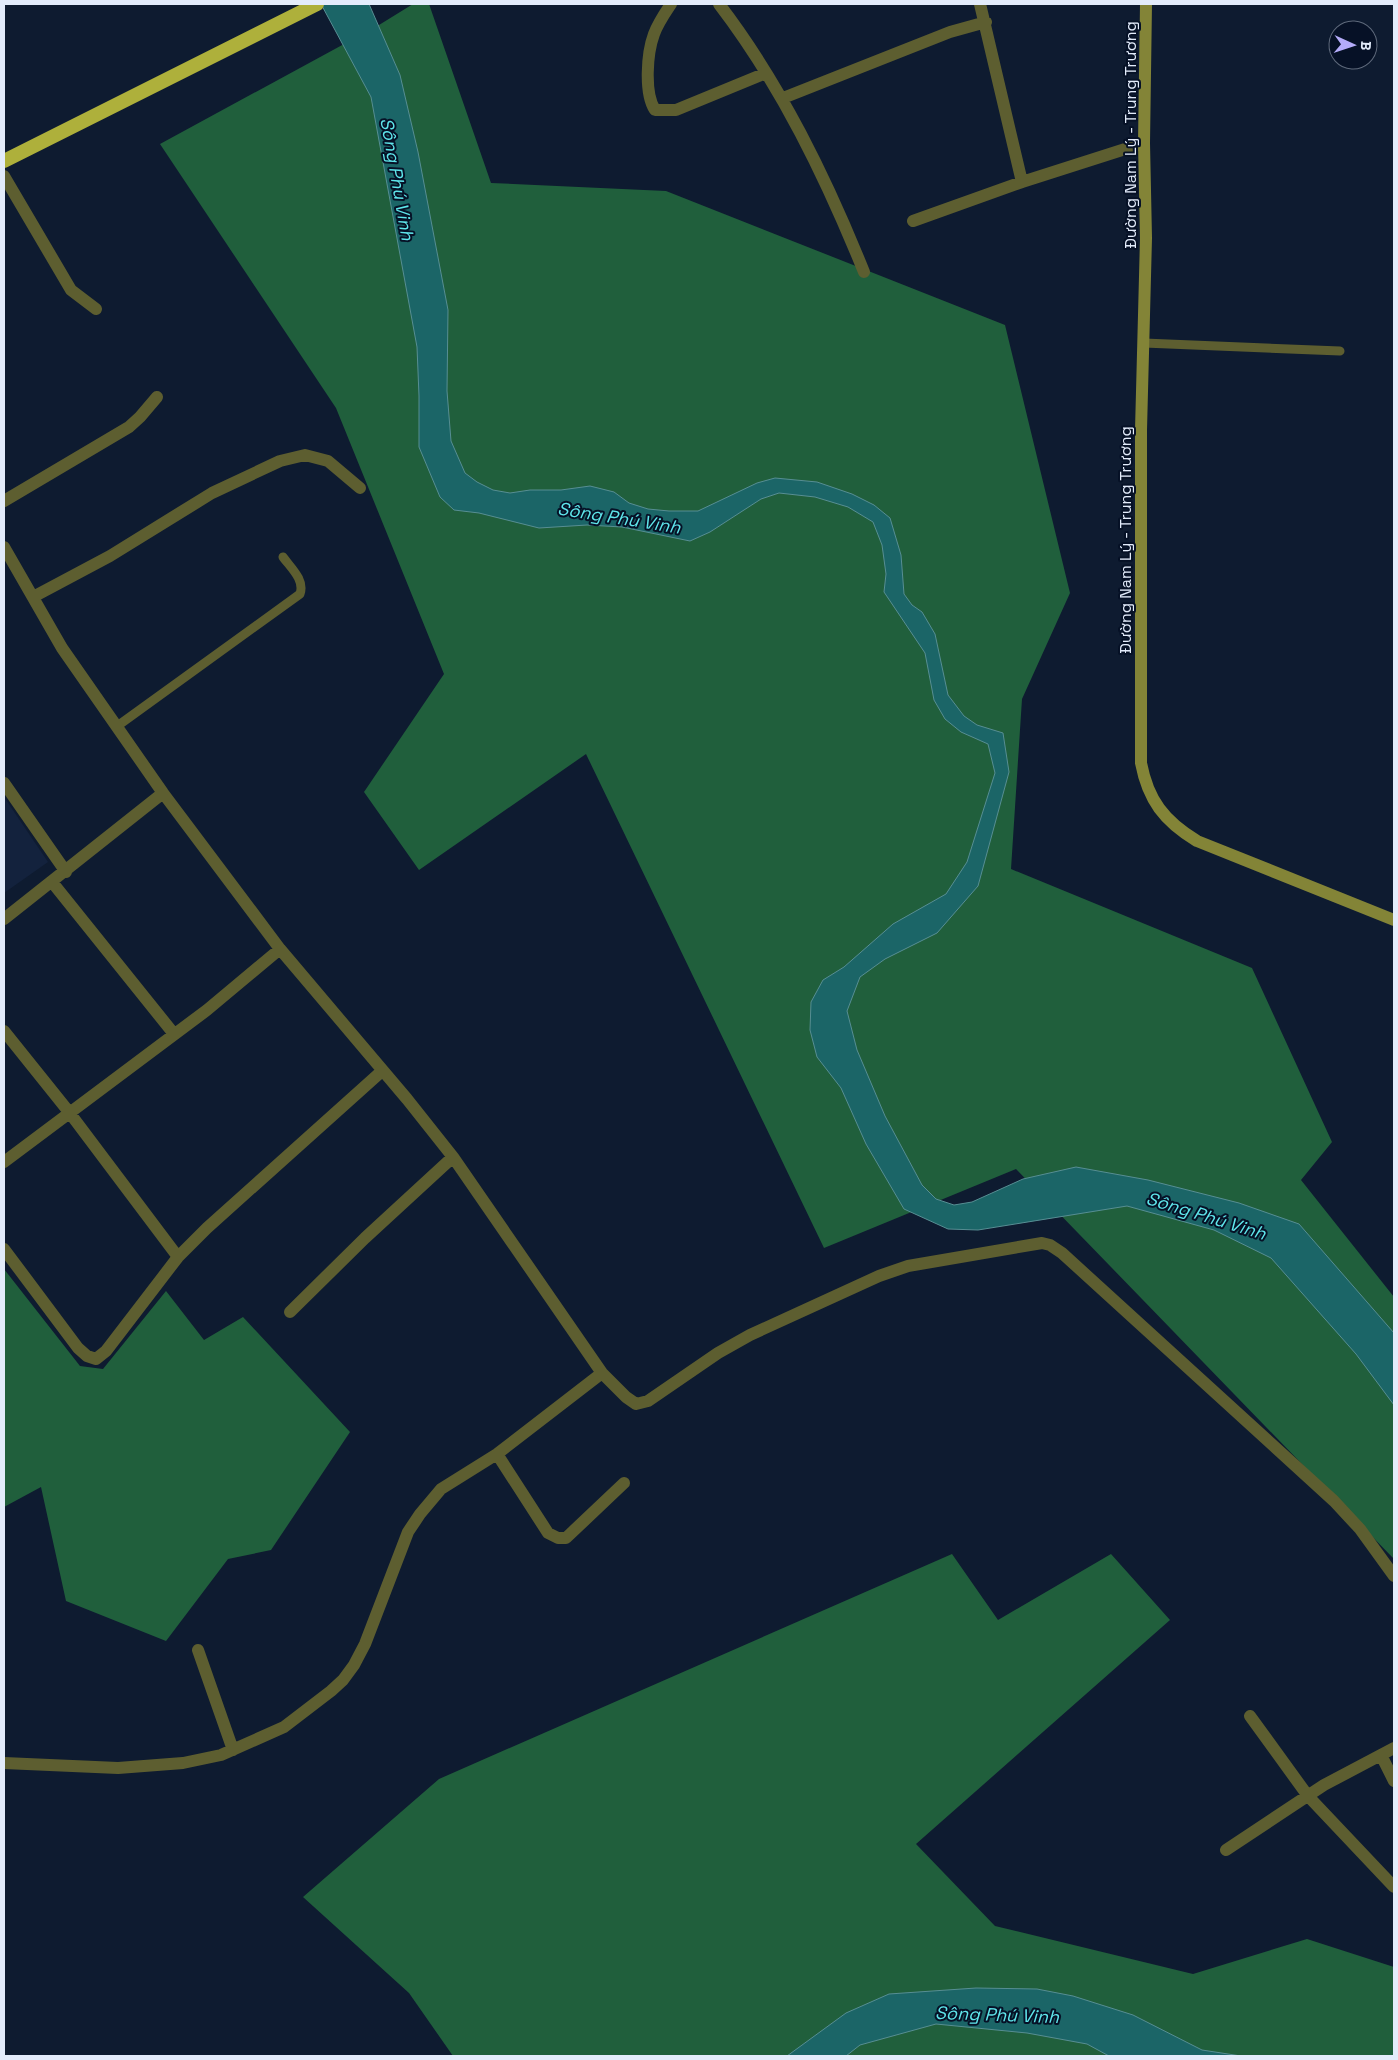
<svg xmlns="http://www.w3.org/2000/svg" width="1398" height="2060" viewBox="0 0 1398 2060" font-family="'Space Grotesk',sans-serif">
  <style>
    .built { fill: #13223d }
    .forest { fill: #205f3c }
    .water { fill: #1b6567; stroke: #578e93 }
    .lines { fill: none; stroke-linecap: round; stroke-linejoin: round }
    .service { stroke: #5d5e30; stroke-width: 9 }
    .minor { stroke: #5d5e30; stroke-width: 12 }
    .secondary { stroke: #838437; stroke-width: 12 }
    .trunk { stroke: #aeb03b; stroke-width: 14 }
    .labels { text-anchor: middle; stroke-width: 4; stroke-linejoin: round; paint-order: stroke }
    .street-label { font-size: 16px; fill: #e3ecfb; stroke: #061126 }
    .water-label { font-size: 18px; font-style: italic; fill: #5fe6eb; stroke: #061126 }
  </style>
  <rect width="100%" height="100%" fill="#0e1b30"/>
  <path class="built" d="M4,797L48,862L4,893Z"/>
  <path class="forest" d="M413,4H429L491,183L666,191L1005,325L1070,593L1022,699L1011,869L1252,968L1332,1142L1301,1180L1394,1297V1559L1016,1169L824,1248L586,754L419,870L364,792L444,674L336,408L160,144L379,25Z
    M4,1269L80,1366L103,1369L166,1291L204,1340L243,1317L350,1432L271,1550L228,1559L166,1641L66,1601L41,1487L4,1507Z
    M952,1554L998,1620L1111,1554L1170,1620L916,1844L995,1926L1193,1974L1307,1939L1394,1967V2056H453L409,1993L303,1897L439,1779Z"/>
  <path class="water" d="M321,4H369L400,75L418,152L448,310L447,391L451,441L465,473L477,482L493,490L510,493L530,490H561L590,486L614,492L629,503L648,509L669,511H698L757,483L775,478L817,482L852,494L874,505L890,518L901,555L904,594L912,605L922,612L935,634L948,695L964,716L977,725L1003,733L1009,772L978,886L937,933L885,959L860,977L847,1011L857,1050L885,1116L922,1185L936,1199L954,1205L972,1202L1023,1179L1076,1167L1148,1180L1239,1203L1299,1224L1394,1333V1405L1356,1354L1271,1258L1214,1230L1127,1206L978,1230L948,1229L904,1209L866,1144L841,1088L817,1057L810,1030L811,1002L823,980L844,967L893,924L946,894L967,862L995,773L988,744L961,732L945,719L934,700L925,653L884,592L886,574L882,545L873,522L848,507L815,497L779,493L761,499L710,532L690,541L622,527L587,525L539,528L479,513L454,510L440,497L419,447V396L417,347L371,97Z
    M976,1988L1037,1989L1073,1996L1133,2015L1202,2050L1241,2056H1109L1087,2044L1027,2033L936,2024L860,2045L846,2056H787L846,2013L889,1994Z"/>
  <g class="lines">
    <path class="service" d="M1144,343L1340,351
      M116,727L300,594C305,580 291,568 283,557"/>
    <path class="minor" d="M671,4C665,13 658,23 654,34C647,53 644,93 655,110H676L766,73
      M719,4C781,85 826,178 864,272
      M980,4L1022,182
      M783,98L950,32L986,22
      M4,176L71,290L96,309
      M913,221L1022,182L1144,143
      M4,501L129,427L140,417L157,397
      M4,547L62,648L163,793L280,949L407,1099L453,1157L602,1373L626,1397L636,1404L648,1401L718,1353L750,1335L879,1276L908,1266L1042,1243L1050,1245L1062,1253L1334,1501L1360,1529L1394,1576
      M33,597L110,556L212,493L280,461L305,455L328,461L360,488
      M4,783L66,872
      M52,882L174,1034
      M4,919L163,793
      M4,1031L69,1112L178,1257
      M4,1162L207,1010L280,949
      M4,1249L78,1348L87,1356L96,1359L106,1351L178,1257L207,1228L382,1071
      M290,1312L365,1238L453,1157
      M497,1454L548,1533L558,1538H566L624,1483
      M198,1650L233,1750
      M1250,1716L1308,1796L1394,1887
      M1381,1755L1394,1781
      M4,1763L118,1768L183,1763L221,1755L284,1727L331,1691L343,1680L354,1665L365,1644L408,1532L420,1514L441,1489L497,1454L602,1373
      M1226,1850L1324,1785L1394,1748"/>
    <path class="secondary" d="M1146,4L1144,143L1146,238L1141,430V763C1148,800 1164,821 1197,841L1394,920"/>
    <path class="trunk" d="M4,161L317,4"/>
  </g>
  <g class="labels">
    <g class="street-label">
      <text transform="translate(1130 135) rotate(-90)" y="6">Đường Nam Lý - Trung Trương</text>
      <text transform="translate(1125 540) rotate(-90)" y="6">Đường Nam Lý - Trung Trương</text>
    </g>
    <g class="water-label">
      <text transform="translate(397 179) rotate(80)" y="6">Sông Phú Vinh</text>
      <text transform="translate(619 518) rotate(9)" y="6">Sông Phú Vinh</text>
      <text transform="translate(1206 1216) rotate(17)" y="6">Sông Phú Vinh</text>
      <text transform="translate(997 2015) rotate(2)" y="6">Sông Phú Vinh</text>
    </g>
  </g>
  <rect width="1398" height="2060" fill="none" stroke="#e3ecfb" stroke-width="10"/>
  <g transform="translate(1353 45) rotate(93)"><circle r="24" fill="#061126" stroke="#5e697b"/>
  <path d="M0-4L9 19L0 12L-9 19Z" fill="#b4acf9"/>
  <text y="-8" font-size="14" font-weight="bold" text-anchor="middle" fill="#e3ecfb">B</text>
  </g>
</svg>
